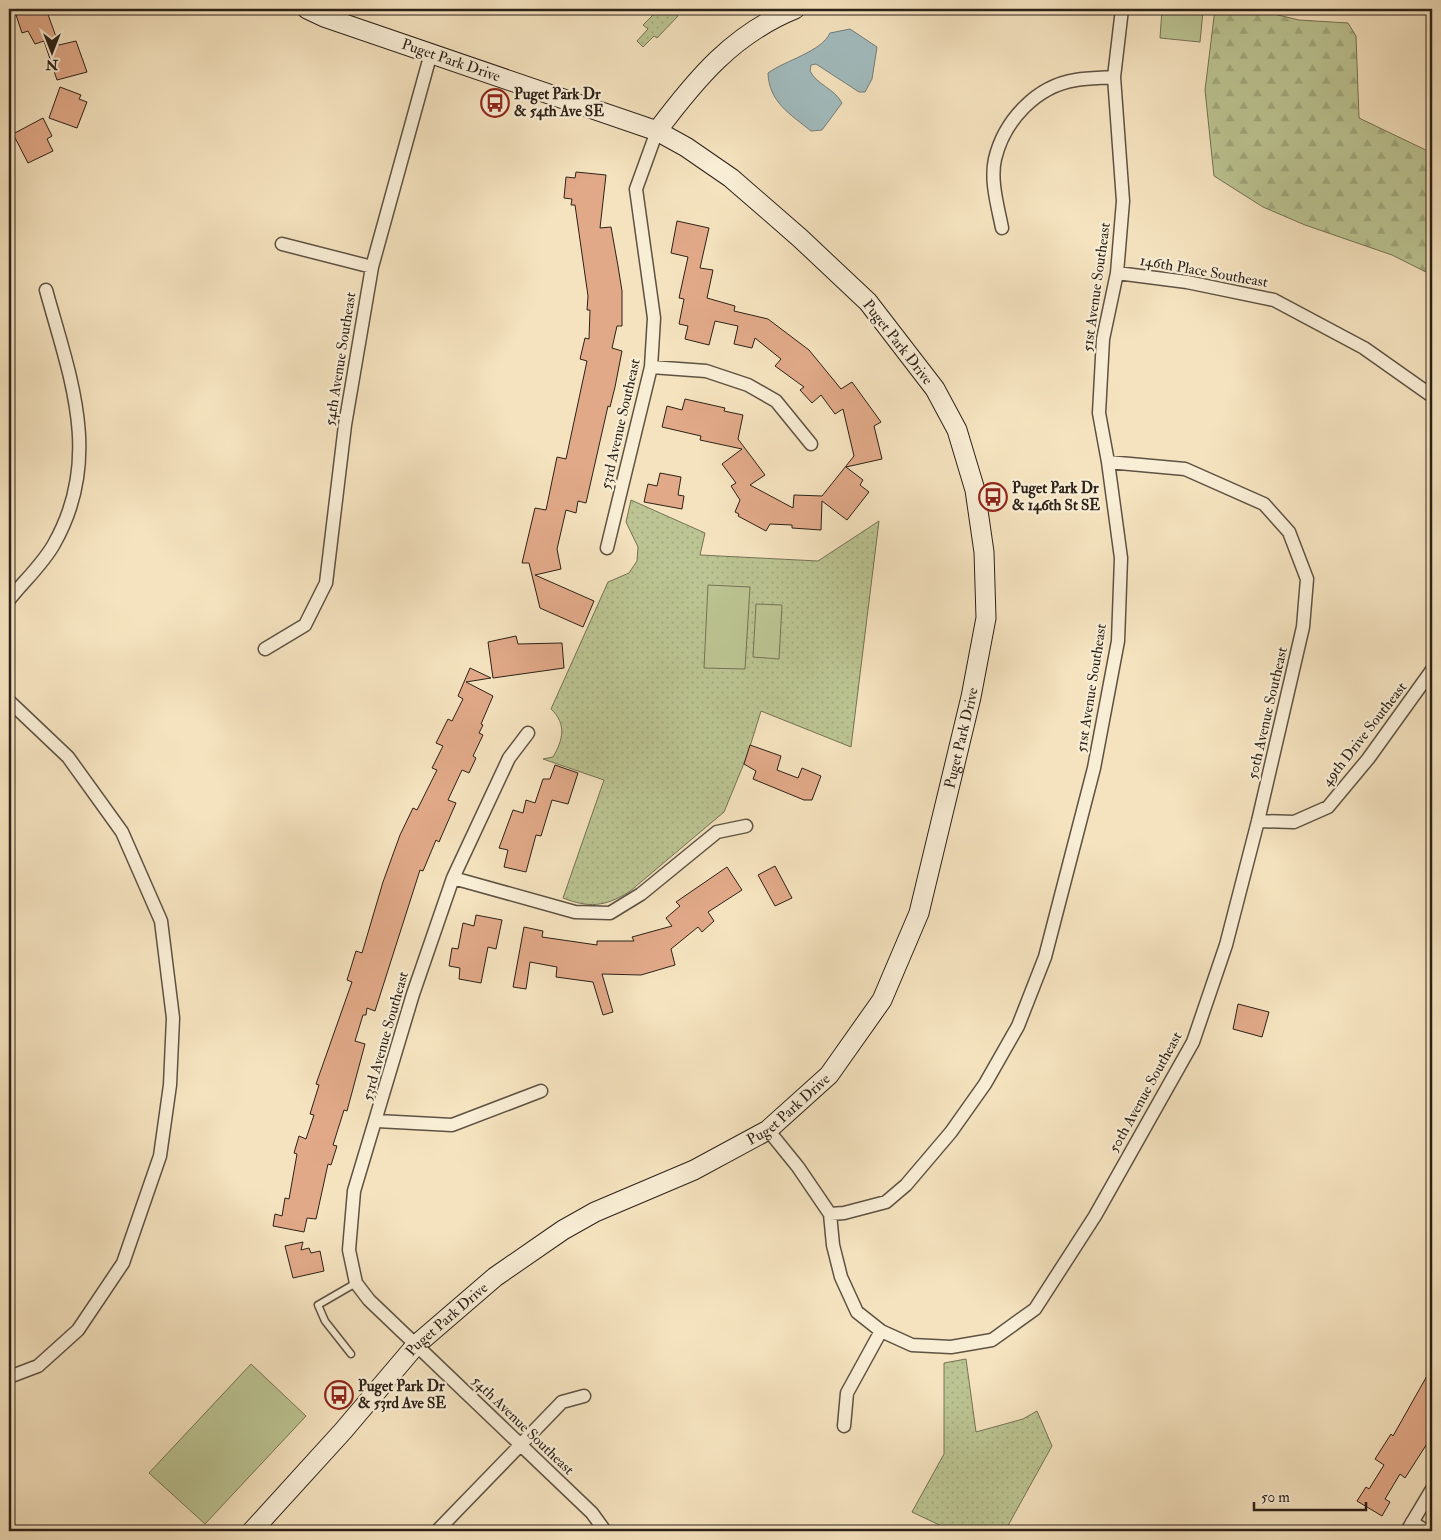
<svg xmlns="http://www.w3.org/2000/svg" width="1441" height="1540" viewBox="0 0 1441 1540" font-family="'IM FELL Double Pica',serif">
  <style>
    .forest { fill: url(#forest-firs); stroke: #747255 }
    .park { fill: url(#park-dots); stroke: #747255 }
    .pitch { fill: #bbc492; stroke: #747255 }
    .water { fill: #a1bbbd; stroke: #727d7b }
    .building { fill: #e1a988; stroke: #2c2118 }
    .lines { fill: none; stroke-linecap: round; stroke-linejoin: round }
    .lane-casing { stroke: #5e5242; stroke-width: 9 }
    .street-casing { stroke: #5e5242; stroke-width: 15 }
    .secondary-casing { stroke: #2c2118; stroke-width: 21 }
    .lane { stroke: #f8edd5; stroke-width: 6 }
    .street { stroke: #f8edd5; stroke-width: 12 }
    .secondary { stroke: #f8edd5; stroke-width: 19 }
    .labels { text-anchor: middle; stroke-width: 4.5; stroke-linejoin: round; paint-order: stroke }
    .street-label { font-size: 15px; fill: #2c2118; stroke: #f8edd5 }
    .poi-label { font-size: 15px; font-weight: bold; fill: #2c2118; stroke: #f8edd5; text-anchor: start }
  </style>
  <defs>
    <pattern id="forest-firs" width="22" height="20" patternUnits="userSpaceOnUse" patternTransform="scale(1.25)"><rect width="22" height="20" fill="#bbc492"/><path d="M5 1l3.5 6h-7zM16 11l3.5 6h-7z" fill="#a1a87d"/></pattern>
    <pattern id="park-dots" width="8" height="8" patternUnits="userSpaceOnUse" patternTransform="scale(1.25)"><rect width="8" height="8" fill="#bbc492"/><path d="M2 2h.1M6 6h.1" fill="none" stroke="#a1a87d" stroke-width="1.8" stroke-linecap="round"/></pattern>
  </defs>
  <rect width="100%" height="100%" fill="#f5e3bf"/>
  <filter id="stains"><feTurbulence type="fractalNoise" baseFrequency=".004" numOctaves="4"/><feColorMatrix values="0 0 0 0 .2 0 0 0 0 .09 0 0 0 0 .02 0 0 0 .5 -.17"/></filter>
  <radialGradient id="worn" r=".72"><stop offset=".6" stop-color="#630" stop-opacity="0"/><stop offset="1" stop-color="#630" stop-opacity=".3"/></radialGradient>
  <path class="forest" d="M1215,9H1253L1299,20L1348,23L1356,36L1359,118L1432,153V275L1392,255L1305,225L1263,207L1214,176L1205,90Z"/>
  <path class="park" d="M659,9H671L678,16L657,38L654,36L643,47L637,41L648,29L643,25Z
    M631,500L705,533L700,555L818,561L879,521L851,747L761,711L747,756L724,812L629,892C604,907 589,908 563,898L604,780L543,759L553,757C563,740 567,724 551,709L608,582L629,573L637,561L638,547L626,522Z
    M966,1359L976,1432L1023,1419L1037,1411L1052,1446L1005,1531H952L912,1512L944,1454V1363Z"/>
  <path class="pitch" d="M1162,9L1203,11L1200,42L1160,38Z
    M708,585L750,587L745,669L704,668Z
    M756,604L782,605L779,659L753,657Z
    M251,1364L306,1416L205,1524L149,1473Z"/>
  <path class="water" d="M850,29L877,47L872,79L865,92H859L816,64L811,65L810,71C817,85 834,88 842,103L822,130L811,131C790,114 769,102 768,73C786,60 821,52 830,33Z"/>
  <path class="building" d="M35,9H46L59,45L76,41L87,72L57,80L44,41L35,44L28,31L22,33L16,15Z
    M60,87L81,95L79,99L87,102L77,128L49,118Z
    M43,118L52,136L47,139L53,151L28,163L13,134Z
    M576,172L606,175L600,228L611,227L618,266L622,291V326H617L612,348L622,351L615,387L610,407L608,406L586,503L578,501L576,513L566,510L557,549L561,569L535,575L594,601L583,627L540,608L529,563H522L535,508L546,510L557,457L566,459L587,361L580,359L585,338L589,339L590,310H587L588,296L575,205H571L572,199L564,198L566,177L575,178Z
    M677,221L709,228L700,268L713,270L707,298L735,306L734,311L768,319L809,350L841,389L852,382L881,422L874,426L882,459L846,467L863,480L860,485L869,492L847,520L822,501L821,530L792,528V525L770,524L766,531L738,516L739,514L735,512L740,500L731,486L736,483L722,464L742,449L700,440L701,436L662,427L667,406L682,410L685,399L725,408L724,411L743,415L738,439L765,475L750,485L793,508L794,495L822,496L854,456L843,409L835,414L821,395L812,403L800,390L804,387L775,366L781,359L755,338L752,348L734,344L738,326L715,321L709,345L685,339L688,326L679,324L684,299L679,298L688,257L671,253Z
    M660,473L681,477L678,495L684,496L682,509L644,502L648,484L657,486Z
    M516,636L518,644L562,643L564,668L493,678L488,642Z
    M470,668L491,678L466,682L493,696L481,724L483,725L479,733L483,735L473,756L476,758L469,773L462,770L448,800L456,803L439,842L436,840L423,871L420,870L375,1011L367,1008L366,1015H363L355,1041L365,1044L347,1111L344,1110L333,1145L337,1146L331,1165L328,1164L316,1219L307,1218L304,1232L273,1226L275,1214L282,1216L285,1198L289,1199L297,1154L294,1153L299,1136L306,1139L314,1115L310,1114L319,1085L316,1084L352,982L347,980L356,951L362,953L383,882L400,835L413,808L417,810L437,770L432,768L443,746L436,743L448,719L452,721L463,699L458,696Z
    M750,745L781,756L777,770L798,778L802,768L821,776L812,800H804L753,779L756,771L744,764Z
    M555,765L578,773L568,804L552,800L541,836L536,835L526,872L504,867L508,850L499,848L513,810L523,813L526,800L535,803L543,779H550Z
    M775,866L792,898L775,906L758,875Z
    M727,867L742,890L708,912L714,921L702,932L698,927L671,949L675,965L641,975L602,974L613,1012L603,1015L593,982L556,977L557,967L530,962L526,989L513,987L524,927L543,931L542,937L597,945V941H634L632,937L672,926L666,918L680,906L676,902Z
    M476,915L502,920L496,949L488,947L481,983L459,979L460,968L449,966L452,948L458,949L463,923L474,926Z
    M1238,1004L1269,1012L1262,1037L1233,1029Z
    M303,1242L301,1250L309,1248L311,1253L320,1251L324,1271L293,1278L285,1246Z
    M1432,1367V1436L1405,1478L1400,1474L1385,1499L1390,1502L1382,1516L1357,1501L1366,1487L1369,1489L1384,1465L1375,1459L1391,1434L1393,1436Z"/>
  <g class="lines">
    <defs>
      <path id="lane" d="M351,1354L325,1321L318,1305L356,1283"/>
      <path id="street" d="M1002,228C998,207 990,181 995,159C1004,121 1036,86 1076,80C1088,78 1102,78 1114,77
        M282,244L372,267
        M1117,273L1187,282L1274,300L1364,348L1432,396
        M651,367L706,371L748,385L776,401L811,444
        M607,548L651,367L654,318L636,189L657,131
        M9,600C23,582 43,564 54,544C103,458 70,377 46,290
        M265,649L305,625L326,583L345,425L372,267L431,53
        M9,701L68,757L122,832L161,921L173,1018L170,1085L160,1156L123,1263L78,1330L38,1366L9,1377
        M528,733L509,758L453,878L413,994L354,1191L349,1250L356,1283L369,1300L592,1513L605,1531
        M1258,821L1294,822L1328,807L1368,759L1432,670
        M453,878L575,912L610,913L641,894L717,832L746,826
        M377,1121L452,1125L541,1091
        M768,1130L798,1167L830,1214L833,1245L841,1277L857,1312L881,1331
        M830,1214L844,1213L886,1202L906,1185L951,1132L985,1084L1018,1026L1045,957L1094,768L1118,641L1121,558L1108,462L1099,413L1103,339L1117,273L1123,201L1114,77L1122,9
        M844,1426L847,1393L881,1331L912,1345L951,1347L992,1340L1035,1309L1095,1216L1193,1042L1226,945L1258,821L1303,627L1307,579L1289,532L1264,504L1185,469L1108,462
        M1412,1522L1426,1531
        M437,1531L562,1402L584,1396
        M1407,1531L1432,1489"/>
      <g id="secondary">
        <path d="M657,131C696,79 733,34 795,9"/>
        <path id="s1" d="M252,1531L343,1431L416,1345L495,1277L563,1230L595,1212L694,1170L768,1130L829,1075L882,1000L919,913L971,697L986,618L984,552L975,490L957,430L935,389L868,302L800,238L731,178L686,147L657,131L324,17L307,9"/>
      </g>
    </defs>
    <use href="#lane" class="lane-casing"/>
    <use href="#street" class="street-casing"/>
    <use href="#secondary" class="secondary-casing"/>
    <use href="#lane" class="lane"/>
    <use href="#street" class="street"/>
    <use href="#secondary" class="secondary"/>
  </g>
  <defs>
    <symbol id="bus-ring" viewBox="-11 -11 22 22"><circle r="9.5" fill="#f8edd5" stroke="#8f2418" stroke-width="1.5"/><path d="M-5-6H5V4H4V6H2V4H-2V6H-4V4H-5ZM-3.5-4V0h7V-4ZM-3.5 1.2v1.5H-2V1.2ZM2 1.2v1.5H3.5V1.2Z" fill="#8f2418"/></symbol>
  </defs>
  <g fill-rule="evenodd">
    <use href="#bus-ring" x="479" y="87" width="32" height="32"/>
    <use href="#bus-ring" x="977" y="481" width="32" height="32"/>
    <use href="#bus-ring" x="323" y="1379" width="32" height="32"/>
  </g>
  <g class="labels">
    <g class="street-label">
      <text transform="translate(451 60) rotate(19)" y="5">Puget Park Drive</text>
      <text transform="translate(1204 271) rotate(10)" y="5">146th Place Southeast</text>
      <text transform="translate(1096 287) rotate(-82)" y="5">51st Avenue Southeast</text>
      <text transform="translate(898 342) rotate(52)" y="5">Puget Park Drive</text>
      <text transform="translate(340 359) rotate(-81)" y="5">54th Avenue Southeast</text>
      <text transform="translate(620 424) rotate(-77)" y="5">53rd Avenue Southeast</text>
      <text transform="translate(1091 688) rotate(-81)" y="5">51st Avenue Southeast</text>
      <text transform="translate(1267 713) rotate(-77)" y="5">50th Avenue Southeast</text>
      <text transform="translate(1364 734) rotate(-52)" y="5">49th Drive Southeast</text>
      <text dy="5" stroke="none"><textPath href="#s1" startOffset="1112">Puget Park Drive</textPath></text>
      <text transform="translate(385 1036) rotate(-74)" y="5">53rd Avenue Southeast</text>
      <text transform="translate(1145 1092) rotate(-61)" y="5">50th Avenue Southeast</text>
      <text dy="5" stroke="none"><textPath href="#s1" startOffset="692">Puget Park Drive</textPath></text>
      <text dy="5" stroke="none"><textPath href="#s1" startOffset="288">Puget Park Drive</textPath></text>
      <text transform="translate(523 1425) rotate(44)" y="5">54th Avenue Southeast</text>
    </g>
    <g class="poi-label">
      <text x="514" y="99">Puget Park Dr<tspan x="514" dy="17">&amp; 54th Ave SE</tspan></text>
      <text x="1012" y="493">Puget Park Dr<tspan x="1012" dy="17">&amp; 146th St SE</tspan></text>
      <text x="358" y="1391">Puget Park Dr<tspan x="358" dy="17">&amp; 53rd Ave SE</tspan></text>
    </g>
  </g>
  <rect width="1441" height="1540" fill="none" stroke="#f5e3bf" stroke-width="30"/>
  <rect x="10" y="10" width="1421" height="1520" fill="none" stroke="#2c2118" stroke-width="2.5"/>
  <rect x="15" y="15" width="1411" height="1510" fill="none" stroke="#2c2118"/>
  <g transform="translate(52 52) rotate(180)" stroke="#f8edd5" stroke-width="4" paint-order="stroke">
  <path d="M0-4L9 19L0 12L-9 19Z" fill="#2c2118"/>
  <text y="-8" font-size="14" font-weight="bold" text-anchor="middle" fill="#2c2118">N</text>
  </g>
  <path d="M1254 1502v8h112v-8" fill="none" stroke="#2c2118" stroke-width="2.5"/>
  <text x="1261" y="1502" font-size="15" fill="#2c2118" stroke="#f8edd5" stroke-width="4" paint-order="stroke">50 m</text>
  <rect width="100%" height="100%" filter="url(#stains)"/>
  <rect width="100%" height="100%" fill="url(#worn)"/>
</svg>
